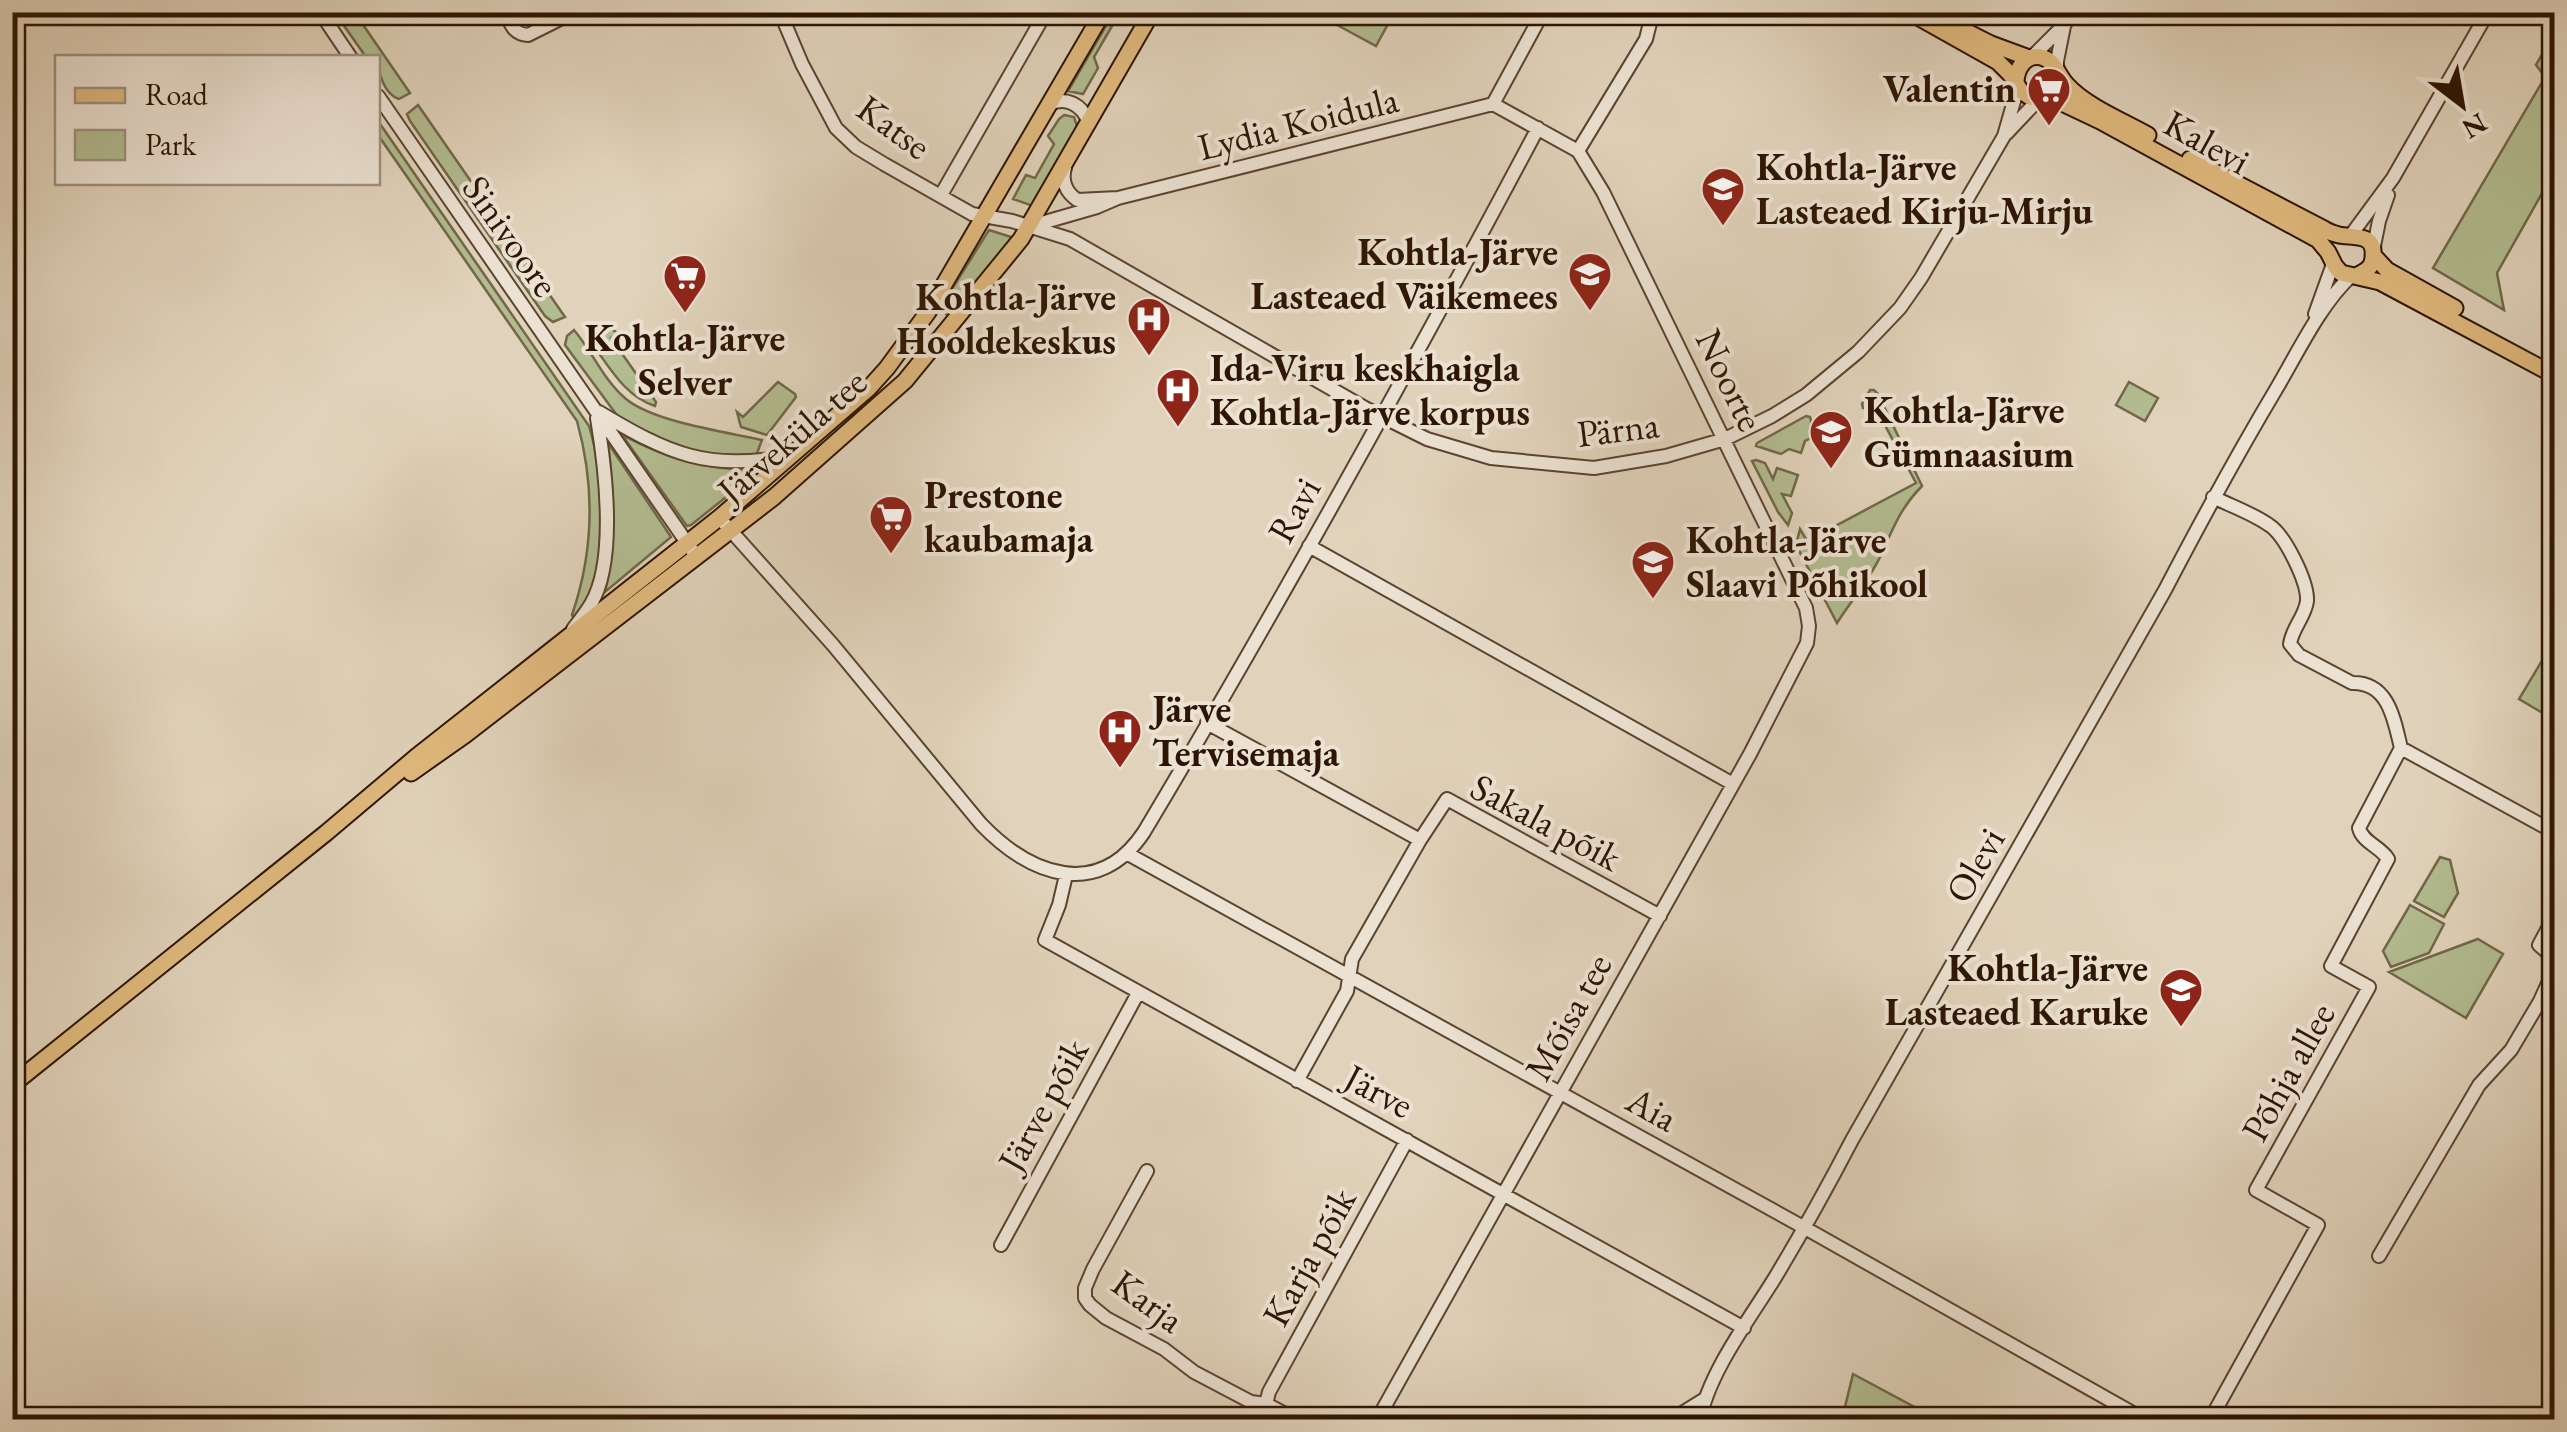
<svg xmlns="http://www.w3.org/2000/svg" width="2567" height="1432" viewBox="0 0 2567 1432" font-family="'EB Garamond',serif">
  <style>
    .green { fill: #b2bc90; stroke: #706849; stroke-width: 2.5 }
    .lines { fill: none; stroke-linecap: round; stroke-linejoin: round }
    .minor-casing { stroke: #5a4430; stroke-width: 16 }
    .major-casing { stroke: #2d1502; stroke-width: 19 }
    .minor { stroke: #ece2d3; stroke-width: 12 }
    .major { stroke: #e0ba7e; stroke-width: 15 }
    .labels { text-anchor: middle; stroke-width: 8; stroke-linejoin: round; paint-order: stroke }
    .poi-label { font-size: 38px; font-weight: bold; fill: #2d1502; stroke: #ece2d3; text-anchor: start }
    .street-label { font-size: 38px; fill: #2d1502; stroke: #ece2d3 }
  </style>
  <rect width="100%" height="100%" fill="#e1d3bb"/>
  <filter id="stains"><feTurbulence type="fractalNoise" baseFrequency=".002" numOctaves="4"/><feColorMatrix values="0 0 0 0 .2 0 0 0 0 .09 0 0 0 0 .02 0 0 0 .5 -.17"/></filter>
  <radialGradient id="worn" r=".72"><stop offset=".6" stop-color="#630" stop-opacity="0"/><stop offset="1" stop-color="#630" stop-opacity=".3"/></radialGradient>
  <path class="green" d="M335,13H355L410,93L399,99C384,94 378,73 378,58L366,57Z
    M1315,13H1394L1376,46Z
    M1107,24L1112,26L1094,57L1098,68L1083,94L1068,91Z
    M2554,33V172L2497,273L2504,310L2433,268L2545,77L2536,65Z
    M418,105L565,317L553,322L545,316L410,121L407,114Z
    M1064,115L1074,117L1078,129L1033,206L1013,199L1026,175L1035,178L1054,144L1048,136L1059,119Z
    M378,121L589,426C603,468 613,588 573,617L572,615C594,551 595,486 577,421L378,135Z
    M989,230L1014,238L950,318L940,308Z
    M610,327L617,333L611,338L656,402L655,406C624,396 609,366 590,341Z
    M574,330C592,351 604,381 626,399C654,422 726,432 762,440L756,456H711L668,443L619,418L565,345L567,336Z
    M778,382L795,394L796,397L767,435L741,427L737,412L743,417Z
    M2129,382L2158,398L2145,421L2116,405Z
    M1870,390H1874L1878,394L1922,486C1901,507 1893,528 1881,555C1870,579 1851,601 1837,623L1796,545L1800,529L1807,541L1916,483L1874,405L1863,408L1862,404Z
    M1806,416L1810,417L1815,436L1805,441L1801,453L1789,449L1781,454L1756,446L1757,443Z
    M622,435C668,459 701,469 753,470L755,474L691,525L687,526Z
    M608,443L671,537L605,592C617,542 614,494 608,443Z
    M1756,460L1765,463L1773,479L1777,468L1798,475L1791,496L1782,494L1792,513L1788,525L1778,512L1752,461Z
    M2546,654L2554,660V700L2546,715L2519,699Z
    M2440,857L2450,860L2458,893L2444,917L2414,901Z
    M2410,905L2444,924L2429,953L2391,967L2383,951Z
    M2478,939L2503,954L2466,1018L2389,972Z
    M1853,1374L1920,1410L1918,1419H1842Z"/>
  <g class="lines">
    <defs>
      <path id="minor" d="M320,12L351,58
        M505,12C511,24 513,34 528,35L574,12
        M780,12L802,64L836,128L856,147L884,164L972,214L1012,221L1070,239L1365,408L1427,439L1491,458L1594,468L1666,456L1725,439L1772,416L1806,395L1858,352L1900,308L1921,278L2004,136L2018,87
        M2032,57L2065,24L2071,12
        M2057,71V61L2064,26
        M378,96L692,550
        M1050,104C1066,96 1082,105 1088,121
        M1493,104L1543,12
        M2006,134L2040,98
        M1578,151L1646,39L1652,15L1650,12
        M941,195L1046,12
        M1118,198L1493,104
        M1031,226L1097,207L1118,198L1077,200C1066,192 1061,181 1065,168
        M2351,235L2393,178L2488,12
        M2373,251L2379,221L2388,195
        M2315,314L2333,264
        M599,412C669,454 706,471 790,456
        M724,523L833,645L981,824C1030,875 1098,901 1144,832C1282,601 1412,365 1538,128
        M1309,546L1733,784
        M573,629C579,621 586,613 591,604C617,560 605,466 597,418
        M1207,723L1420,840
        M2401,748L2554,832
        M1128,854L1805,1228L2145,1420
        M1066,875L1059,905L1045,940L1744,1328
        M2554,917L2539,945L2554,958
        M1297,1081L1347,991L1352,959L1420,840L1447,799L1660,916
        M1147,1171L1093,1269L1085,1288V1298L1090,1305L1106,1318L1164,1349L1194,1372L1251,1402L1266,1404L1297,1420
        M1001,1245L1138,993
        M2379,1256L2479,1085L2511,1050L2540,1001L2554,970
        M1266,1404L1269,1392L1407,1140
        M1377,1420L1750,754L1807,643L1809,626L1806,608L1603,192L1578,151L1493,104
        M1671,1420L1703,1400
        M1700,1420C1708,1373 1751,1317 1776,1276C1803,1231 1828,1186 1852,1140L2165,590C2201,521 2238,453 2278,386C2299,350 2321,304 2351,276
        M2210,1420L2318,1225L2256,1190L2369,987L2331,966L2388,859C2381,847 2362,842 2359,828L2401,748C2394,720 2389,682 2352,683L2299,655L2290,644C2292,628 2305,617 2307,601C2308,582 2285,535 2269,525C2252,513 2231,506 2213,497"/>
      <path id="major" d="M1909,12L1998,62L2010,74L2021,91L2030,97L2062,103L2100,121L2318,240L2328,252L2335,266L2341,273L2380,282L2554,375
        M1937,17L1991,44L2029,58
        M2016,81C2017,68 2025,54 2041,57C2055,60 2058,76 2067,85C2086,106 2123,121 2148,135
        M2190,159L2324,229C2327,231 2335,234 2339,235C2353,238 2376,232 2373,258C2372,268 2366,271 2358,275
        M2373,255L2387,270L2455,308
        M411,773L465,735L774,497L905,381L1021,239L1152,12
        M12,1085L326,833L416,757L719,518L869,388L887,368L928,312L1103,12"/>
    </defs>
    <use href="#minor" class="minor-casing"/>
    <use href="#major" class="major-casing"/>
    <use href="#minor" class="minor"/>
    <use href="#major" class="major"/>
  </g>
  <defs>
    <symbol id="supermarket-pin" viewBox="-11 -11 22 30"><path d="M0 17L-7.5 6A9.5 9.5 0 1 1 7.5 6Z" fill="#8f2418" stroke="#ece2d3"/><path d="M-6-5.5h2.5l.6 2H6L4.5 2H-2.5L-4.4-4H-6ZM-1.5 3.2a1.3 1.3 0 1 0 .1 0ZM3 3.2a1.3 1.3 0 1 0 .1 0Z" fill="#fff"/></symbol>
    <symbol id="school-pin" viewBox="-11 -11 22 30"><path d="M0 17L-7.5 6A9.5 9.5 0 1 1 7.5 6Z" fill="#8f2418" stroke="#ece2d3"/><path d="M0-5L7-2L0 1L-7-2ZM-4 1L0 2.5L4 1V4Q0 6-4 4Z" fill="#fff"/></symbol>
    <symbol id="hospital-pin" viewBox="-11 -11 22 30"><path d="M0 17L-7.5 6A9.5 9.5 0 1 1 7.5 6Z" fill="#8f2418" stroke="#ece2d3"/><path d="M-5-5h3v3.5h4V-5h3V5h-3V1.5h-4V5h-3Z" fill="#fff"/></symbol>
  </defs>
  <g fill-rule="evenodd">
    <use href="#supermarket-pin" x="2024" y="64" width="50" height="68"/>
    <use href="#school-pin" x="1698" y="164" width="50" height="68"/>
    <use href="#school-pin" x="1565" y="249" width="50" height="68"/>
    <use href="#supermarket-pin" x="660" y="251" width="50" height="68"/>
    <use href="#hospital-pin" x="1124" y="294" width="50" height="68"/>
    <use href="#hospital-pin" x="1153" y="365" width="50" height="68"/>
    <use href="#school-pin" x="1806" y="407" width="50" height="68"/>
    <use href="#supermarket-pin" x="866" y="492" width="50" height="68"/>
    <use href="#school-pin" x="1628" y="537" width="50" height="68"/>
    <use href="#hospital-pin" x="1095" y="706" width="50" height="68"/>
    <use href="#school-pin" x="2156" y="965" width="50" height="68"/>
  </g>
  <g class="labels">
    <g class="poi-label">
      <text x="2016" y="102" text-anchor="end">Valentin</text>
      <text x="1756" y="180">Kohtla-Järve<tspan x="1756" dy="44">Lasteaed Kirju-Mirju</tspan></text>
      <text x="1558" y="265" text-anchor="end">Kohtla-Järve<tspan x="1558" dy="44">Lasteaed Väikemees</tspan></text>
      <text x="1116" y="310" text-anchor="end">Kohtla-Järve<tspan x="1116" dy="44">Hooldekeskus</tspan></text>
      <text x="685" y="351" text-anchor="middle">Kohtla-Järve<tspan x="685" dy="44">Selver</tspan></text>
      <text x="1210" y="381">Ida-Viru keskhaigla<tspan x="1210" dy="44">Kohtla-Järve korpus</tspan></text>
      <text x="1864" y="423">Kohtla-Järve<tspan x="1864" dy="44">Gümnaasium</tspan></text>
      <text x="924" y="508">Prestone<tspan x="924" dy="44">kaubamaja</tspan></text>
      <text x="1686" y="553">Kohtla-Järve<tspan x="1686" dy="44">Slaavi Põhikool</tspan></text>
      <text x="1152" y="722">Järve<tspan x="1152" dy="44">Tervisemaja</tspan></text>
      <text x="2148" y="981" text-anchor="end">Kohtla-Järve<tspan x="2148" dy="44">Lasteaed Karuke</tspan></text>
    </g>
    <g class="street-label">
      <text transform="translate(1298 123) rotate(-14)" y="13">Lydia Koidula</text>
      <text transform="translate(894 127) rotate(36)" y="13">Katse</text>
      <text transform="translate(2207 142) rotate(29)" y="13">Kalevi</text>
      <text transform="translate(511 236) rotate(55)" y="13">Sinivoore</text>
      <text transform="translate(1730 380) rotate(64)" y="13">Noorte</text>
      <text transform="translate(1618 429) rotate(-7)" y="13">Pärna</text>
      <text transform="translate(792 436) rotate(-41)" y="13">Järveküla tee</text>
      <text transform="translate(1294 510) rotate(-61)" y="13">Ravi</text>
      <text transform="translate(1546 822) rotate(28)" y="13">Sakala põik</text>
      <text transform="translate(1975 865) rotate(-60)" y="13">Olevi</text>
      <text transform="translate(1568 1017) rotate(-61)" y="13">Mõisa tee</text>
      <text transform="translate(2288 1072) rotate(-61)" y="13">Põhja allee</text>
      <text transform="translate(1379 1091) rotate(28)" y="13">Järve</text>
      <text transform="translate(1043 1105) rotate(-61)" y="13">Järve põik</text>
      <text transform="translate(1652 1109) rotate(29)" y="13">Aia</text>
      <text transform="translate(1309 1257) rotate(-61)" y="13">Karja põik</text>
      <text transform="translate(1148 1301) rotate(36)" y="13">Karja</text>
    </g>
  </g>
  <rect width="2567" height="1432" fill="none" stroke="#e1d3bb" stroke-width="50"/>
  <rect x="15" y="15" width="2537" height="1402" fill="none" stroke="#2d1502" stroke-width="5"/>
  <rect x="25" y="25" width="2517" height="1382" fill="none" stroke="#2d1502" stroke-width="2.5"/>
  <rect x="55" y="55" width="325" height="130" fill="#ece2d3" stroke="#a0907f" stroke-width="2.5"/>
  <rect x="75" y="88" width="50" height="15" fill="#e0ba7e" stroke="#a0907f" stroke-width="2.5"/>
  <text x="145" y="105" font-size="30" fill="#2d1502">Road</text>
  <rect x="75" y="130" width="50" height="30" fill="#b2bc90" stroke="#a0907f" stroke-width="2.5"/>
  <text x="145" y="155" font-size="30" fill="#2d1502">Park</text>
  <g transform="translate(2462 105) rotate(149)" stroke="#ece2d3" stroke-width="8" paint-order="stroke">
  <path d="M0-8L18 38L0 25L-18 38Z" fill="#2d1502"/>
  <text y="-15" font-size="28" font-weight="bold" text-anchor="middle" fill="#2d1502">N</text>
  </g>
  <rect width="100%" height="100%" filter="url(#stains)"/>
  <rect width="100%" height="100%" fill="url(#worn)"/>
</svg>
